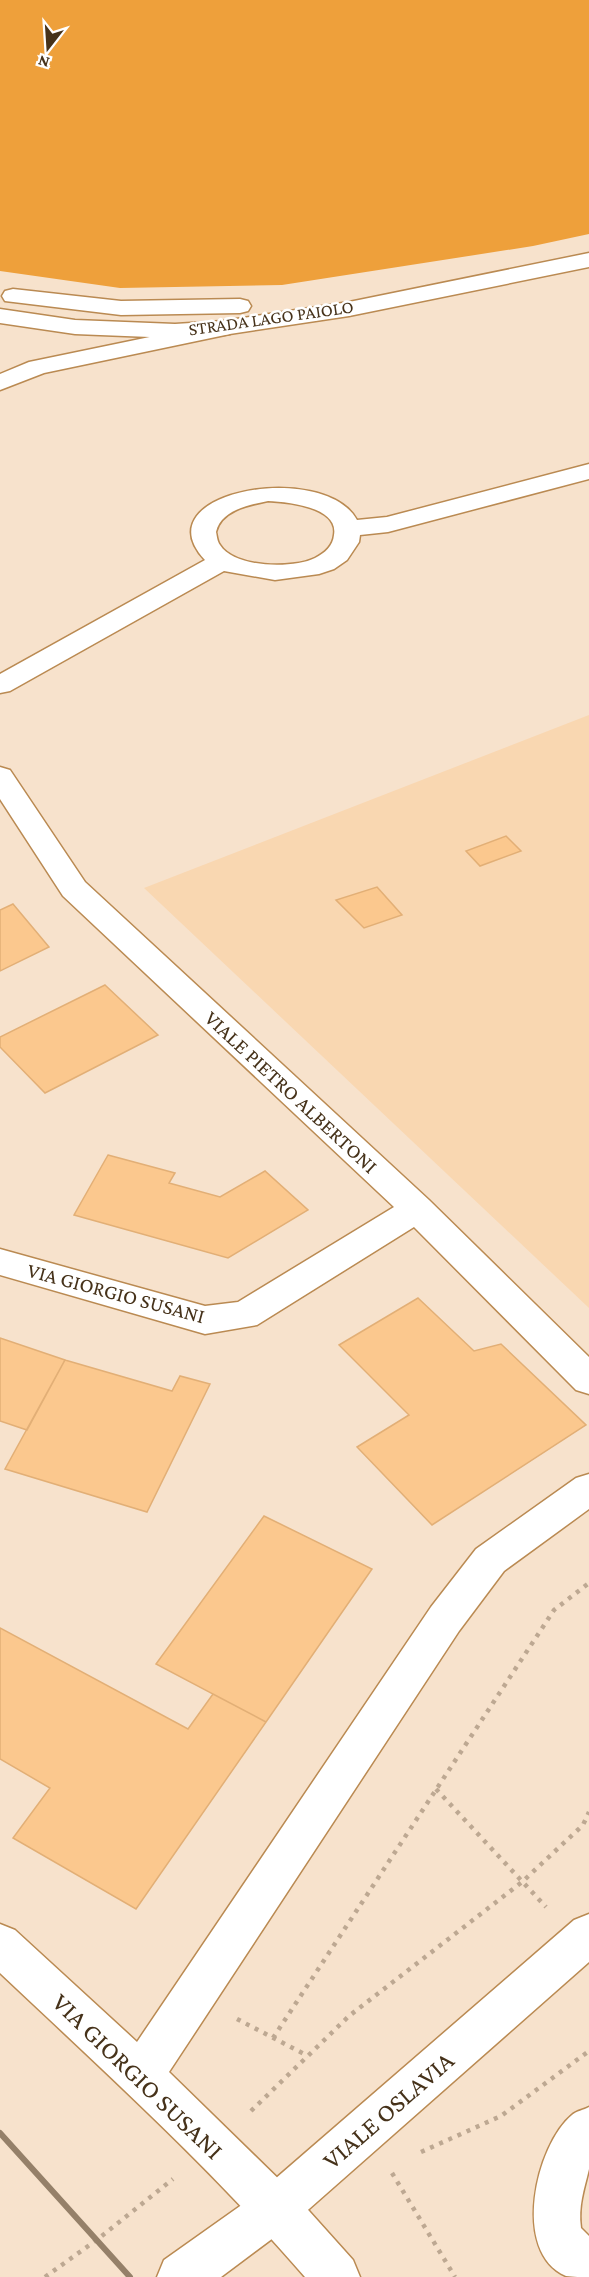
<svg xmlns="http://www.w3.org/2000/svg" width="589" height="2277" viewBox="0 0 589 2277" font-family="'Crimson Pro',serif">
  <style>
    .built { fill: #f9d7b1 }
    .green { fill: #eea03b }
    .building { fill: #fbc88e; stroke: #e2af76; stroke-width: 1.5 }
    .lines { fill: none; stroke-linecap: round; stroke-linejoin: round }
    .service-casing { stroke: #ba8a52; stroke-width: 3 }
    .minor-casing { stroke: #ba8a52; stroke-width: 3 }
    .tertiary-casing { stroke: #ba8a52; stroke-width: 3 }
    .path { stroke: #bda892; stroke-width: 4.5; stroke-dasharray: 4 6; stroke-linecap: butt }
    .service { fill: #fff; fill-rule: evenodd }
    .minor { fill: #fff; fill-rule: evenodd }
    .tertiary { fill: #fff; fill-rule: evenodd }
    .rail { stroke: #958069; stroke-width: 6 }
    .labels { text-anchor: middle; stroke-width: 5; stroke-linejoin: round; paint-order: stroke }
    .far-street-label { font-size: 18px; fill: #46321a; stroke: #fff }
    .street-label { font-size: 21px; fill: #46321a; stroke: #fff }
    .near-street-label { font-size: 26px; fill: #46321a; stroke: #fff }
  </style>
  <rect width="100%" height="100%" fill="#f7e2cc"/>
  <path class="built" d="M589,715V1308L144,888Z"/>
  <path class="green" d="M0,0H589V234L533,246L282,285L120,288L0,271Z"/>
  <path class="building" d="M506,836L521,851L480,866L466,851Z
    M377,887L402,915L364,928L336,900Z
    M13,904L49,947L0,971V910Z
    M105,985L158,1035L45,1093L0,1047V1037Z
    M108,1155L175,1173L169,1183L220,1197L265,1171L308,1210L228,1258L74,1215Z
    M418,1298L474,1351L501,1344L586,1425L432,1525L357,1447L409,1415L339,1345Z
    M0,1338L65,1360L27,1430L0,1421Z
    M65,1360L172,1391L180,1376L210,1384L147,1512L5,1469Z
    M264,1516L372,1569L266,1722L156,1664Z
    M0,1628L188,1729L213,1694L266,1722L136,1909L13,1838L50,1788L0,1759Z"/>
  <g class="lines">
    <defs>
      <path id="service" d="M589,2107C589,2125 589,2152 589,2169C584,2190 578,2206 581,2228L589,2236V2277C582,2277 573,2277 566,2276C511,2252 536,2145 572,2115C576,2111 584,2110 589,2107Z"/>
      <path id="minor" d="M222,322L230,324L233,329L230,334L44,373L0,390V374L29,362Z
        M589,464V479L388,532L360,535L359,542L347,560L334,569L319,574L275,580L224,571L10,691L0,693V674L205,560C140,491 324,460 357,520L387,517ZM268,501C288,502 339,507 334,535C333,546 325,553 315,558C293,569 234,568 220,545C217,541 217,536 216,532C221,510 249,505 268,501Z
        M0,767L10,770L85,882L429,1200L589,1357V1394L576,1390L414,1227L257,1325L205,1334L0,1275V1249L205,1306L238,1302L394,1207L63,896L0,799Z
        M589,1474V1509L504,1571L459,1631L169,2072L292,2192L353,2260L360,2277H305C211,2168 104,2071 0,1973V1924L15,1930L137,2042L431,1607L476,1549L576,1478Z"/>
      <path id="tertiary" d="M589,253V267L349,316L223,335L175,338L75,334L0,323V309L75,320L175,324L223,321L349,302Z
        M13,289L121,301L240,299L248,301L251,306L248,311L240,313L121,315L5,301L2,296L5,291Z
        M589,1914V1962L292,2224L221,2277H157L164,2260L260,2192L574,1920Z"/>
    </defs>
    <use href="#service" class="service-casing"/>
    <use href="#minor" class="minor-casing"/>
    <use href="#tertiary" class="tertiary-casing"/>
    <path class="path" d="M436,1789L546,1907
      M237,2019L308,2056
      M273,2038L554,1610L589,1583
      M251,2111L349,2016L522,1882L583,1825L589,1812
      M421,2152L501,2116L589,2051
      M392,2173L455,2277
      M45,2277L98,2239L173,2179"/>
    <use href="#service" class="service"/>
    <use href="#minor" class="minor"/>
    <use href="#tertiary" class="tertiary"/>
    <path class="rail" d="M0,2133L130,2277"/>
  </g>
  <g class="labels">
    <g class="far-street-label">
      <text transform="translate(271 318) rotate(-8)" y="6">STRADA LAGO PAIOLO</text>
    </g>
    <g class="street-label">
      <text transform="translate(291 1092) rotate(43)" y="7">VIALE PIETRO ALBERTONI</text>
      <text transform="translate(116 1293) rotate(15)" y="7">VIA GIORGIO SUSANI</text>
    </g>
    <g class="near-street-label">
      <text transform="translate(138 2076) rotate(44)" y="9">VIA GIORGIO SUSANI</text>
      <text transform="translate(388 2110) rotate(-41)" y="9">VIALE OSLAVIA</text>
    </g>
  </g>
  <g transform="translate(48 48) rotate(197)" stroke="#ffffff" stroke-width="4.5" paint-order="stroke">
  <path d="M0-4.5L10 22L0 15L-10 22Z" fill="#46321a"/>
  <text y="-9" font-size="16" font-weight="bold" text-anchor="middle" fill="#46321a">N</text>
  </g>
</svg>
